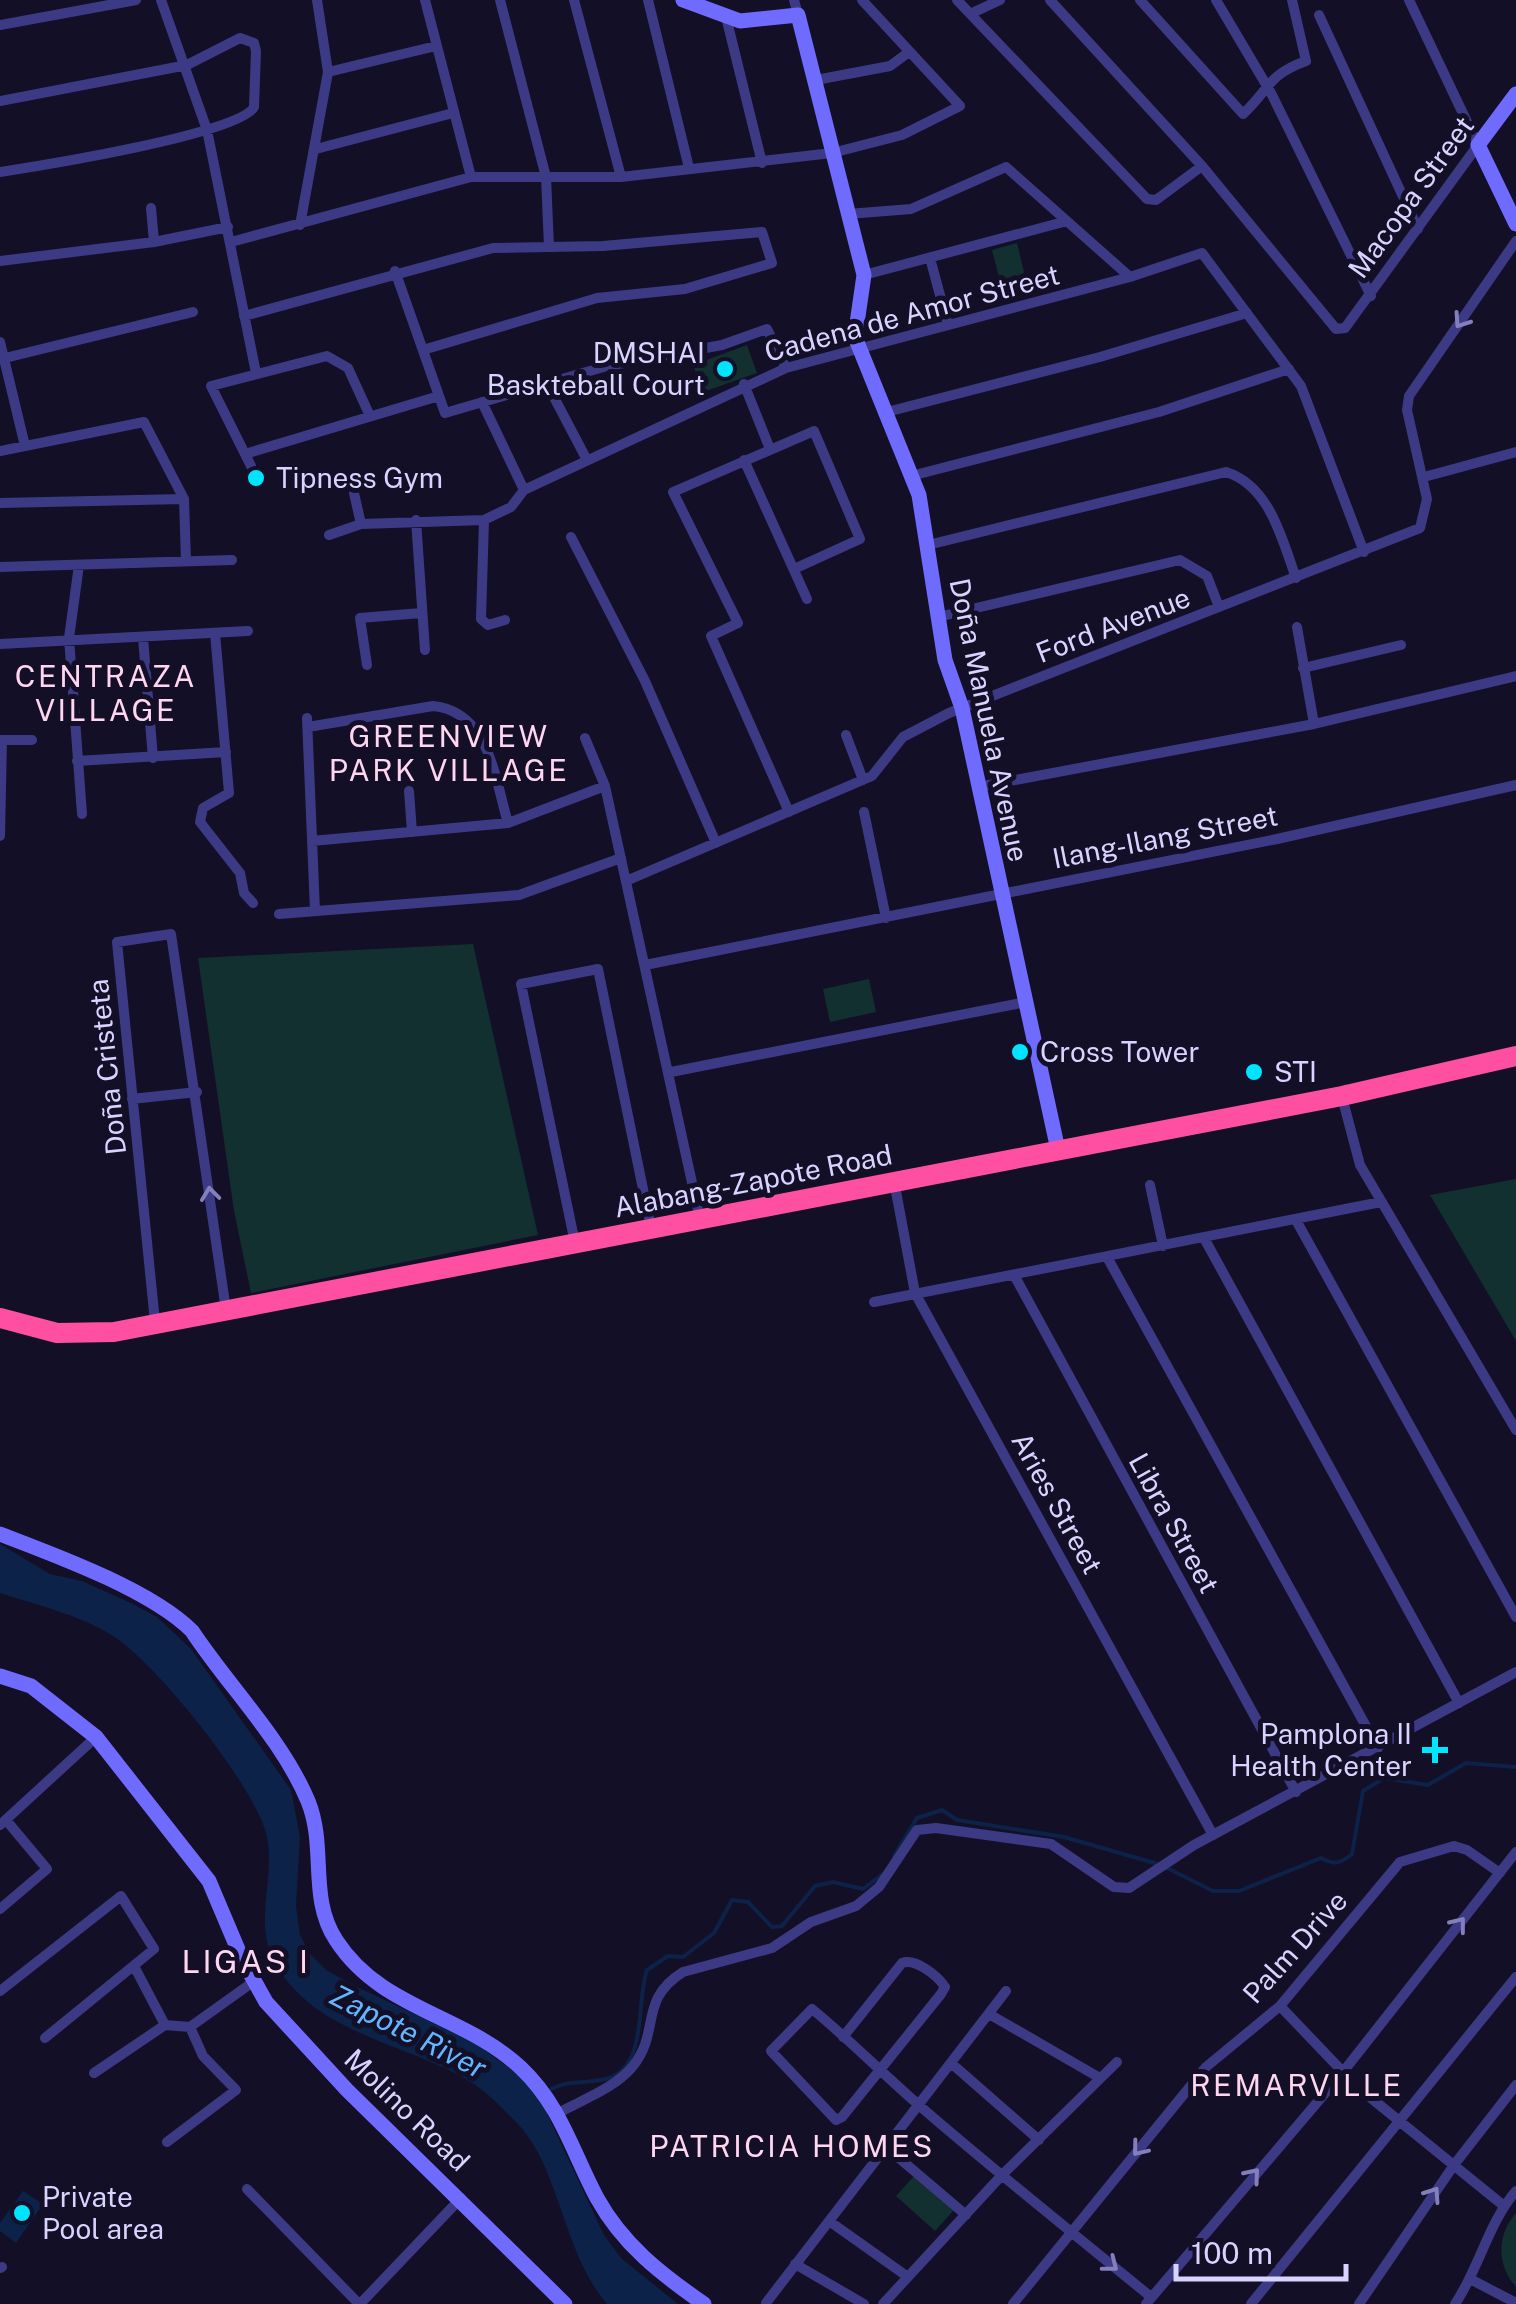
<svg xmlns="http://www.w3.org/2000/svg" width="1516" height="2304" viewBox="0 0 1516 2304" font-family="'Public Sans',sans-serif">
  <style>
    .green { fill: #12302f }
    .water { fill: #0c2248 }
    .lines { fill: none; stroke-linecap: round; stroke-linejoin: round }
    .stream { stroke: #0c2248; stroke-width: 4 }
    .street { stroke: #3d3a85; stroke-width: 10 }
    .secondary { stroke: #6f6bff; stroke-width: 15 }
    .highway { stroke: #ff4fa3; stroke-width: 20 }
    .oneway { stroke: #837fbc }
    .poi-dot { fill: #00e5ff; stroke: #130f26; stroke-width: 4 }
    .labels { text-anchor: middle; stroke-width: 10; stroke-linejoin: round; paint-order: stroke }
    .street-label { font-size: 28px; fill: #d9d4ff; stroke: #130f26 }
    .poi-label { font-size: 28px; fill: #d9d4ff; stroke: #130f26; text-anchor: start }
    .neighbourhood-label { font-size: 30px; letter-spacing: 2.5px; fill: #ffd6f0; stroke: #130f26 }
    .water-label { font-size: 30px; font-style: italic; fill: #62b6ff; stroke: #130f26 }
    .quarter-label { font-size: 32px; letter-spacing: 2.5px; fill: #ffd6f0; stroke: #130f26 }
  </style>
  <rect width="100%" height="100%" fill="#130f26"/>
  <path class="green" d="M1017,243L1029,293L1005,300L992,250Z
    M747,345L757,373L703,392L693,365Z
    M473,944L538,1235L251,1293L234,1211L198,958Z
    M869,979L876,1012L830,1022L823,989Z
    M1516,1179V1341L1430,1195Z
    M914,2176L954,2210L935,2231L896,2196Z
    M1516,2213V2287C1497,2265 1496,2236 1516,2213Z"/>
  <path class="water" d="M0,1544L50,1574L82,1581L133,1604L157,1617L191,1649L291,1790L300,1837L296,1906L300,1935L310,1954L326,1970L355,1986L472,2041L534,2086L604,2235L621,2258L678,2304H607C562,2252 560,2166 516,2122C504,2110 491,2096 477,2086C415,2045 326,2038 281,1973C248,1927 278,1878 266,1833C252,1783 157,1664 113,1636C80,1615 37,1605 0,1593Z
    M23,2191L43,2204L16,2243L0,2231V2223Z"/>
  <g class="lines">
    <path class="stream" d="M894,1856L917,1818L942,1810L957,1820L1064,1837L1158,1864
      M1167,1868L1213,1891H1239L1321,1858C1334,1865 1340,1864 1352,1854L1363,1791L1384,1778L1428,1785L1466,1763L1516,1767
      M548,2091C568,2078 587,2085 609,2078C648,2065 636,2000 647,1970L668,1956L683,1957L714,1933L732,1900L748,1902L772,1927L782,1926L815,1886L833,1882L863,1889L884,1873"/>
    <path class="street" d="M161,0L207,130L256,373
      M425,0L471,177
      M500,0L546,177L549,247
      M574,0L621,177
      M648,0L689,168
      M794,0L798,15
      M957,0L1147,199L1156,200L1202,166
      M1050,0L1202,166L1336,329L1345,328L1478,145L1409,0
      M1140,0L1243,114C1270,89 1267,75 1306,61L1292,0
      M1216,0L1271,93L1371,296
      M970,14L1000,0
      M1319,15L1418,229
      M726,17L762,163
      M0,25L136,0
      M328,72L436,46
      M816,80L890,66L909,52
      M0,101L187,65L240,38L254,43L256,51L254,107C240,134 39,166 0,172
      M316,149L453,113
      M151,208L154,242
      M848,214L911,209L1006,167L1130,277
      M300,225L328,72L317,0
      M231,242L471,177H621L832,153L902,135L960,106L862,0
      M930,258L948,325
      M0,261L154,242L228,227
      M395,271L445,413L607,366L722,345L767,329L786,368
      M864,275L1067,221
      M244,316L493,248L603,246L762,232L772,263L685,289L597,298L423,350
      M0,342L25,446
      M5,358L193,312
      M547,384L587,460
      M744,384L770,449
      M482,402L524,490
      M883,413L1100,357L1247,313
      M0,451L144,422L184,499L186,561
      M245,454L439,396
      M744,460L807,599
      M251,466L211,386L327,356L348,368L370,416
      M911,476L1159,412L1289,369
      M1424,477L1516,452
      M354,493L361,524
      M0,503L184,499
      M416,520L425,650
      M484,520L481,619L488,625L505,620
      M329,535L361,524L484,520L511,507L524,490L786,368L1130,277L1202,253L1301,386L1364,552
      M571,537L645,681L716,843
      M928,545L1226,472C1270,486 1282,539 1296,578
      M79,565L69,638L82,814
      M0,567L232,560
      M938,617L1180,560L1207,576L1219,607
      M1297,627L1314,724
      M215,633L229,793L203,808L200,822L240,873L244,893L253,903
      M143,638L153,758
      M0,644L248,631
      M367,665L360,618L421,613
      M1303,668L1401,645
      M307,718L315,911
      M308,727L433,706C489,711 495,779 508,823
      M846,735L863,780
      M585,738L605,786L700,1219
      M0,740H32
      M77,761L226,752
      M978,787L1314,724L1516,676
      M409,791L412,832
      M789,812L711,636L738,623L673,492L814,431L860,539L794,569
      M864,812L886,918
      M0,836L2,740
      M312,841L508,823L605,786
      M626,881L872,776L903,737L949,713L1420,528L1427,499L1407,410L1409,396L1516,241
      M279,914L519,895L621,858
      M645,965L1277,839L1516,785
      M671,1072L1026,1002
      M1342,1097L1360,1165L1516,1430
      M132,1099L197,1092
      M894,1181L915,1293L1213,1835
      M1150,1185L1163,1246
      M1297,1222L1516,1617
      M1204,1238L1459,1703
      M575,1243L521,984L598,969L651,1228
      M1107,1257L1378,1748
      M1014,1275L1296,1792
      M874,1302L1381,1202
      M155,1322L117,942L171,934L226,1310
      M0,1825L96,1737
      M0,1909L47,1869L6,1820
      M134,1966L165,2025L190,2027L253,1982
      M0,1991L121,1896L154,1949L45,2038
      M1280,2006L1343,2072
      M989,2014L1100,2078
      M843,2037L902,1963C915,1958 937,1975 945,1987L941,1994L842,2117L836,2120L771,2051L812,2009C850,2040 884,2075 921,2107C996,2172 1074,2234 1151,2297
      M951,2063L1039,2140
      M94,2073L165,2025
      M1371,2098L1504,2206
      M560,2112C584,2099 615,2088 633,2066C661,2031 638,2000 683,1972L772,1948L811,1922L856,1906L879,1887L917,1830L936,1828L1051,1844L1114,1887L1129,1888L1194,1845L1516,1672
      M167,2142L236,2090L203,2056L190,2027
      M886,2147L966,2215
      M247,2189L359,2304
      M829,2221L908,2277
      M795,2264L864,2304
      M0,2268L2,2267
      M1472,2280L1516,2303
      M766,2303L1006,1991
      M360,2304L461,2198
      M883,2304L1002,2175L1117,2062
      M1013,2304L1206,2067L1280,2006L1400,1862L1454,1846L1467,1850L1500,1873
      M1146,2304L1343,2072L1516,1852
      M1251,2304L1516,1977
      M1359,2304L1454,2165L1516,2085
      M1455,2304C1479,2269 1488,2223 1516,2191"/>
    <path class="secondary" d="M683,0L740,21L798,15L864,275L855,337L919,495L945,660L962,708L1058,1150
      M1516,94L1478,145L1516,224
      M0,1534C55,1555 151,1590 192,1631C229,1687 282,1739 308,1801C327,1848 308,1897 336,1940C381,2010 464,2014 521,2068C561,2106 572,2151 597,2198C623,2245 661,2274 704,2304
      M0,1676L31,1686L96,1737L209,1881L242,1959L266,2002L347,2090L565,2304"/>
    <path class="highway" d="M0,1318L57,1333L114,1332L1342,1096L1516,1056"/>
  </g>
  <defs><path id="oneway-chevron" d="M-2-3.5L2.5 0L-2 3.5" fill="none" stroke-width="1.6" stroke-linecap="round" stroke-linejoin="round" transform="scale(2.5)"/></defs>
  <g class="oneway">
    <use href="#oneway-chevron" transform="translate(1461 321) rotate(124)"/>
    <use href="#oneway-chevron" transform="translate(210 1194) rotate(-97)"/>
    <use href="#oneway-chevron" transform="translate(1459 1924) rotate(-52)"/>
    <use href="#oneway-chevron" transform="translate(1139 2149) rotate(129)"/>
    <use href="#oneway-chevron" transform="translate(1253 2175) rotate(-50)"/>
    <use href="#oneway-chevron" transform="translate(1433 2194) rotate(-56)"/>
    <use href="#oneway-chevron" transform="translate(1111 2265) rotate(38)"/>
  </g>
  <g class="poi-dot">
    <circle cx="725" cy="369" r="10"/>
    <circle cx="256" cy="478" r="10"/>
    <circle cx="1020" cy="1052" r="10"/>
    <circle cx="1254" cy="1072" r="10"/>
    <path d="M1430 1735h10v10h10v10h-10v10h-10v-10h-10v-10h10z"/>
    <circle cx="22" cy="2213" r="10"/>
  </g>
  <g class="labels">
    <g class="street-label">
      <text transform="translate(1411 197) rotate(-54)" y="10">Macopa Street</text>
      <text transform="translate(912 313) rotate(-15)" y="10">Cadena de Amor Street</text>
      <text transform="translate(1113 625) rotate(-21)" y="10">Ford Avenue</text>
      <text transform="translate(989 720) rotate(78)" y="10">Doña Manuela Avenue</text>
      <text transform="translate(1165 837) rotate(-11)" y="10">Ilang-Ilang Street</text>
      <text transform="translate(107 1067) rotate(-96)" y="10">Doña Cristeta</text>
      <text transform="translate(753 1181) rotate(-11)" y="10">Alabang-Zapote Road</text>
      <text transform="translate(1057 1503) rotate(61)" y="10">Aries Street</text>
      <text transform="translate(1174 1523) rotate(61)" y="10">Libra Street</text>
      <text transform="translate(1295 1947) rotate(-48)" y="10">Palm Drive</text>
      <text transform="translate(407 2110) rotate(44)" y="10">Molino Road</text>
    </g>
    <g class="poi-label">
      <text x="705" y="363" text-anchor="end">DMSHAI<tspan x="705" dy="32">Baskteball Court</tspan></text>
      <text x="276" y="488">Tipness Gym</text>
      <text x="1040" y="1062">Cross Tower</text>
      <text x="1274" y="1082">STI</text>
      <text x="1412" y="1744" text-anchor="end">Pamplona II<tspan x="1412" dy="32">Health Center</tspan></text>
      <text x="42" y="2207">Private<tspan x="42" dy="32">Pool area</tspan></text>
    </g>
    <g class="neighbourhood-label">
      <text x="106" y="687">CENTRAZA<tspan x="106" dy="34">VILLAGE</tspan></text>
      <text x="449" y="747">GREENVIEW<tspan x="449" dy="34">PARK VILLAGE</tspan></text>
      <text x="1297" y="2096">REMARVILLE</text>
      <text x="792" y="2157">PATRICIA HOMES</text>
    </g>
    <g class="water-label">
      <text transform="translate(408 2032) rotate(27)" y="10">Zapote River</text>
    </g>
    <g class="quarter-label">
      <text x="246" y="1973">LIGAS I</text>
    </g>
  </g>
  <path d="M1176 2264v15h170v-15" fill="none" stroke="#d9d4ff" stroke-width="5"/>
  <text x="1191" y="2264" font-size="30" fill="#d9d4ff" stroke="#130f26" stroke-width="8" paint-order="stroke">100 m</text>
</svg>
